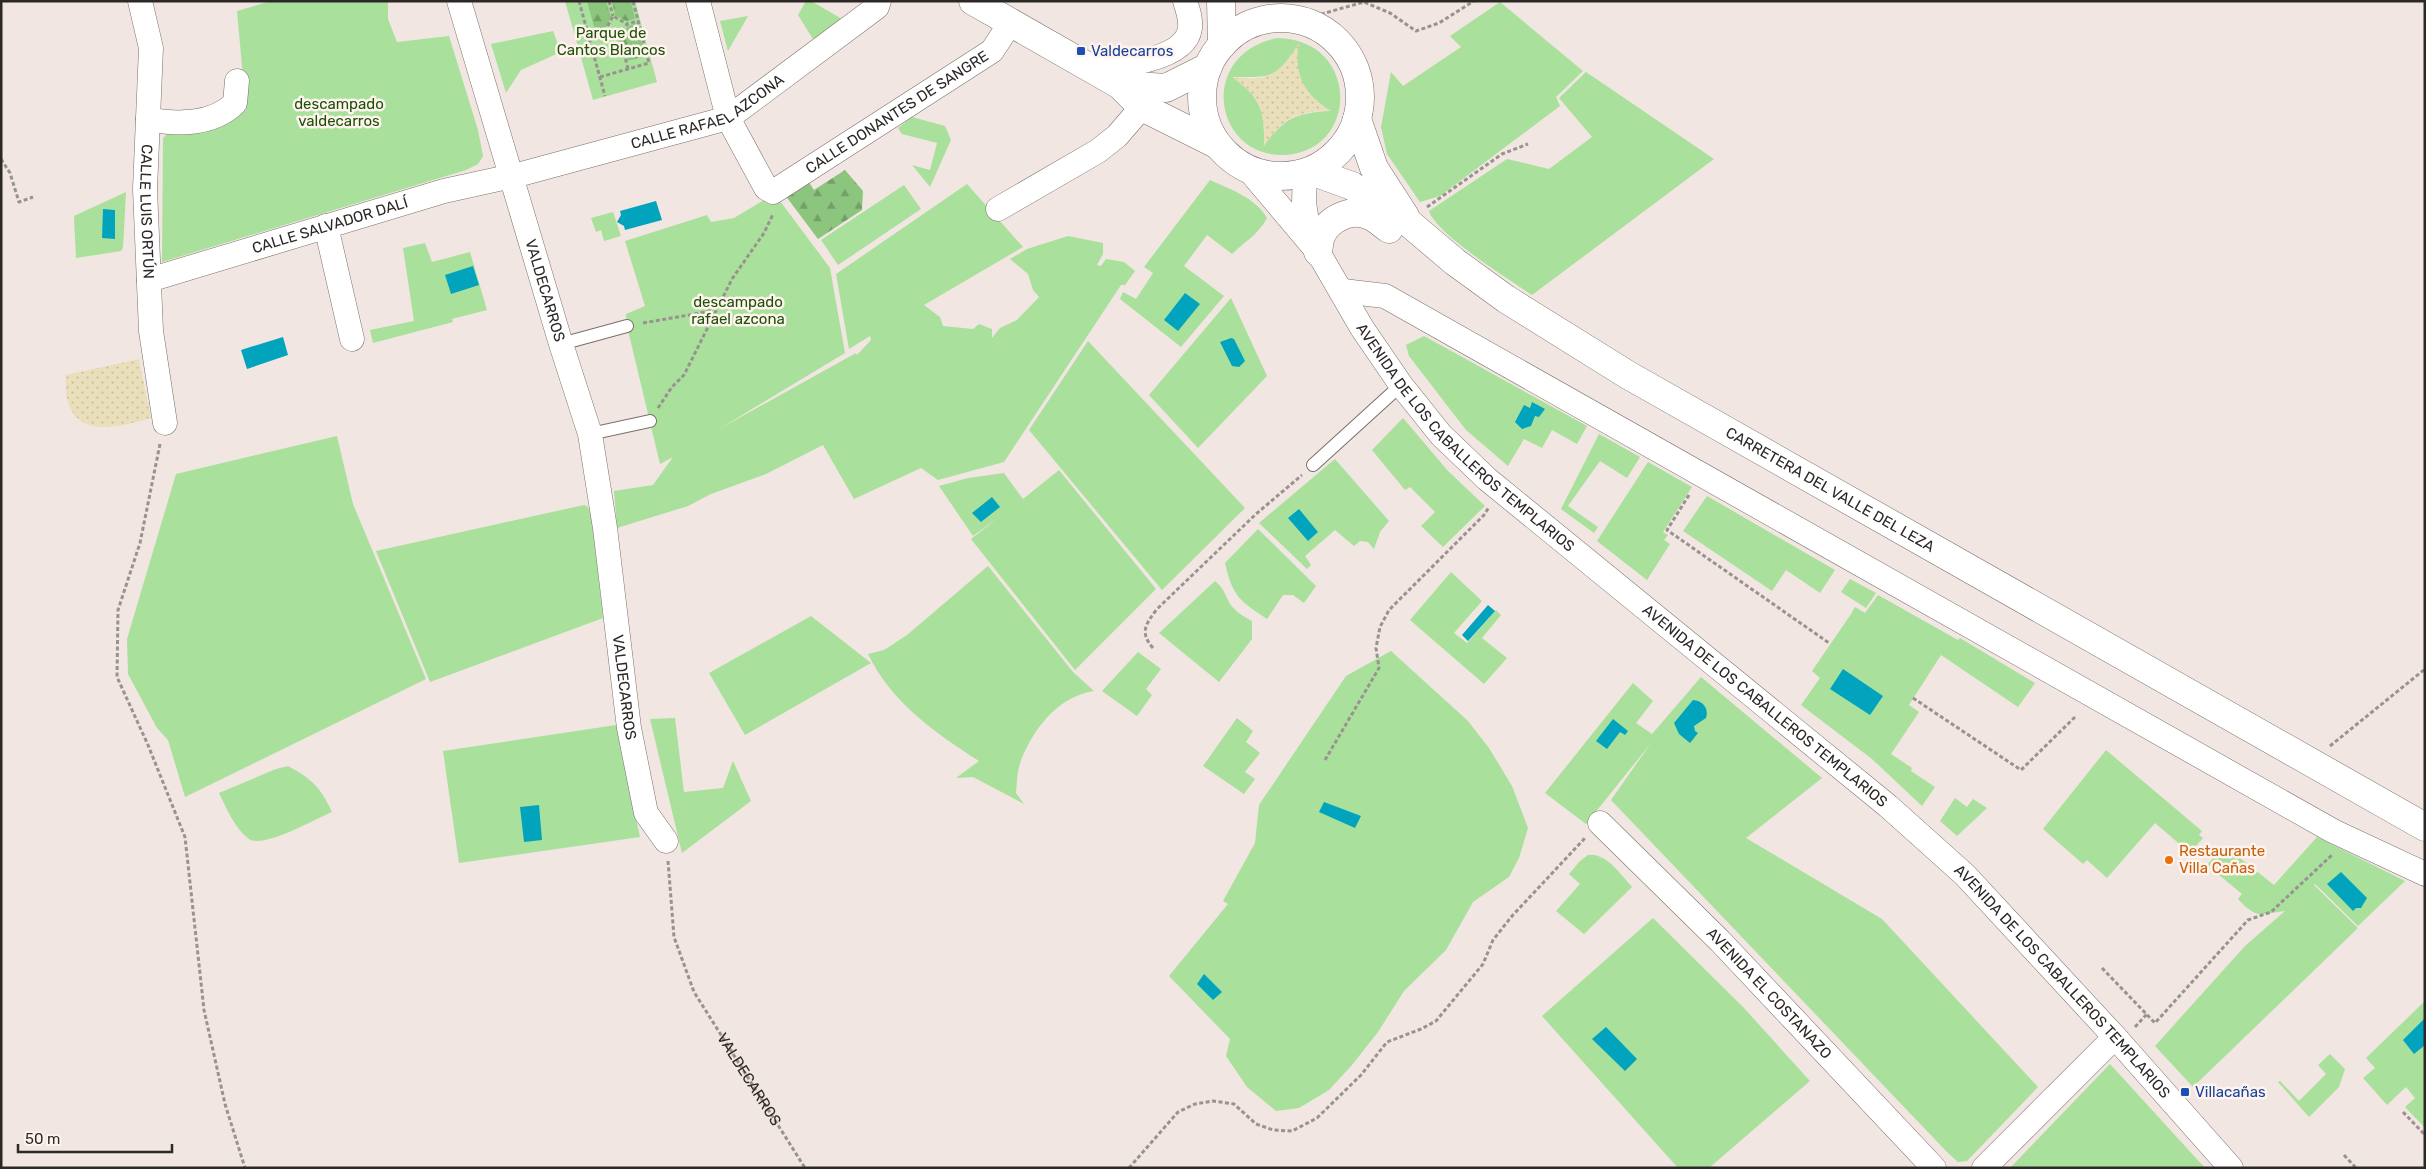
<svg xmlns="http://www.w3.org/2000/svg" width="2426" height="1169" viewBox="0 0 2426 1169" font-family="Rubik,sans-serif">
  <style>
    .green { fill: #a9e09b; fill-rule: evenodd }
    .forest { fill: url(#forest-firs) }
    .sand { fill: url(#sand-dots) }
    .water { fill: #01a4bc }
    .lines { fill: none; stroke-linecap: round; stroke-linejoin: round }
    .service-casing { stroke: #7a706b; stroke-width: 14 }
    .minor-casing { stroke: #7a706b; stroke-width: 25 }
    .secondary-casing { stroke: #7a706b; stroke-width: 29 }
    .path { stroke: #9a928f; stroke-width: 3; stroke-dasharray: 4 2.5; stroke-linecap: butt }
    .service { stroke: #fff; stroke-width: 12 }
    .minor { stroke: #fff; stroke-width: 24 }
    .secondary { stroke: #fff; stroke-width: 28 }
    .transit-dot { fill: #1a4fb4; stroke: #fff3ee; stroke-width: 2 }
    .food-dot { fill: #e8710a; stroke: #fff3ee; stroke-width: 2 }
    .labels { text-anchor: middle; stroke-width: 5; stroke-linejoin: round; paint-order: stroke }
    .park-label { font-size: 15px; fill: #1c5208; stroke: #fff3ee }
    .transit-label { font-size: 15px; fill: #164399; stroke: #fff3ee; text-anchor: start }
    .street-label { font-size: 15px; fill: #2c2826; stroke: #fff3ee }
    .food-label { font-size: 15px; fill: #c56008; stroke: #fff3ee; text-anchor: start }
  </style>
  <defs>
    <pattern id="forest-firs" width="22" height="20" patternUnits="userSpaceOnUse" patternTransform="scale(1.25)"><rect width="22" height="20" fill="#8cc57d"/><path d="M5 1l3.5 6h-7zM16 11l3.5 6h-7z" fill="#73a066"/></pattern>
    <pattern id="sand-dots" width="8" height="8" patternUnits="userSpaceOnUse" patternTransform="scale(1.25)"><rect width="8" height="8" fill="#e9dfba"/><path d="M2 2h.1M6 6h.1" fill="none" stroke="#c8bfa0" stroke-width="1.8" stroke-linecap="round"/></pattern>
  </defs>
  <rect width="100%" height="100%" fill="#f1e6e1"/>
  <path class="green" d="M271,1H388V19L397,42L449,36L478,130L483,156L478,164L466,170L162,262L163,138L169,132L246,110L237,11Z
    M565,1H635L657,82L593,100Z
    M806,1H811L842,19L816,44L798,15Z
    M1500,2L1583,71L1556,97L1560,106L1440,196L1420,202L1387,154L1381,127L1391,72L1403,86L1461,47L1450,36Z
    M748,16L728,51L720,21Z
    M553,31L561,52L521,70L506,93L491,44Z
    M1277,38C1360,39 1360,151 1285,155C1213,158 1197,54 1277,38ZM1298,45C1298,49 1296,55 1296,60C1296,84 1313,99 1330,111C1296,113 1286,117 1264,145C1265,111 1261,98 1233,77C1272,77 1276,79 1298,45Z
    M1586,72L1714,159L1532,295C1510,280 1436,234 1429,211L1507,159L1549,169L1592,137L1559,98Z
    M912,117L945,126L951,140L930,187L912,165L930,170L937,143L902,134L898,128Z
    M1210,180C1230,189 1256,198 1267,218C1258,235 1244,242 1232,254L1207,235L1184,266L1224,296L1181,347L1120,299L1123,292L1136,299L1153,273L1144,267Z
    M967,184L1023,247L924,305L940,317L943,326L973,329L979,324L992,329V338L1000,328L1017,320L1039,297L1033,290L1028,274L1010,259L1027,249L1068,236L1103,243V254L1097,265L1101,266L1106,259L1124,262L1135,271L1125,285H1121L1004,462L938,480L921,468L854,499L823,445L766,474L711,494L688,506L617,528L614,491L653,485L673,457L660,464L627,326L626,314L645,306L625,241L707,215L711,222L734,218L764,200L780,201L830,268L845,353L719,429L856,353L857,355L871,340L870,336L849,349L836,274Z
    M904,185L921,209L838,265L821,240Z
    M126,192L123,248L121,251L76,258L74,216Z
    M613,212L621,236L604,241L601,230L596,232L591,218Z
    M425,243L432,262L470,252L487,310L452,319L453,322L373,343L370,330L414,321L403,248Z
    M1231,298L1267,376L1198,448L1149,395Z
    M1424,336L1587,426L1577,444L1552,430L1542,448L1524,439L1508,466L1466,430L1409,356L1406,345Z
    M1088,341L1245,508L1162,590L1029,430Z
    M1403,418L1448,471L1485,506L1443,547L1421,526L1435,512L1410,487L1405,490L1372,450Z
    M1599,434L1640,457L1627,478L1600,461L1568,506L1598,527L1594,533L1561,509Z
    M337,436L353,504L426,679L185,797L168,740L157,728L128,674L127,639L176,474Z
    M1335,459L1389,521L1380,532L1374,549L1368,542L1360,541L1354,546L1335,530L1305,556L1311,565L1307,569L1259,523Z
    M1648,462L1692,487L1663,532L1668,535L1664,540L1670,544L1647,580L1597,541Z
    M1059,470L1156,589L1075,670L971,539L998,518L973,536L939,486L968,478L1004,473L1023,499Z
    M1707,496L1835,570L1820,593L1786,570L1772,591L1683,531Z
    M584,505L588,507L592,519L603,618L430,682L376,551Z
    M1258,529L1316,586L1304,603L1293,595H1283L1267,619C1239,600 1233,597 1225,563Z
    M988,566L1073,672L1094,691C1058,696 1032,730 1020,763C1017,772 1017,783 1016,793L1024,804L973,777L956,778L979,761C935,733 891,702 868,654L884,650L907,635Z
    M1451,572L1482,601L1454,633L1467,643L1496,610L1501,615L1482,638L1507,658L1484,684L1410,620Z
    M1850,579L1876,593L1866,608L1841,592Z
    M1215,581C1224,589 1223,590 1228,600C1231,609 1244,617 1252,621V639L1219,682L1159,633Z
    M1878,595L1958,640L1960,638L2035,683L2018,707L1941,655L1909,705L1919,712L1891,754L1912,768L1911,771L1935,787L1922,806L1872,759L1801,705L1820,678L1812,671L1851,614L1855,607L1865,613Z
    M811,616L871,663L745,735L709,673Z
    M1391,651L1468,721L1489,748L1512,786L1528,828L1519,858L1509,877L1473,902L1446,950L1404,991L1378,1032L1352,1065L1329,1090L1299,1108L1276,1111L1247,1087L1226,1056L1230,1039L1169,976L1228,904L1223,901L1255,843L1259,805L1346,676Z
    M1138,652L1161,669L1146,689L1152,695L1137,716L1102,691Z
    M1701,677L1822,778L1746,838L1882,919L2038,1087L1967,1161L1958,1162L1947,1152L1611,800L1651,743L1586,824L1545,793L1633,683L1653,701L1636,723L1652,734Z
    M675,718L684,792L723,788L733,761L751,801L682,853L650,719Z
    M1237,718L1253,731L1246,742L1260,753L1245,772L1255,779L1244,794L1203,766Z
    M616,725L640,837L459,863L443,751Z
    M2106,750L2202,831L2199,835L2203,838L2190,853L2155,823L2107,878L2087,860L2083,864L2043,829Z
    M288,766C312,779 321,788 332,812C315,819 263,849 249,839C235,829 227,809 219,793L276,769Z
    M1955,798L1967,807L1973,799L1987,808L1957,836L1940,821Z
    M2317,837L2405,881L2358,926L2315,884L2306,892L2314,885L2358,928L2193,1087L2155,1046L2245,946L2285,911C2261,914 2257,920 2238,899L2242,894L2207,865L2219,851L2225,856L2230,850L2274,885Z
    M1588,855C1607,853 1620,874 1632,887L1584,934L1556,911L1580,884L1569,874L1580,861Z
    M1653,918L1743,1007L1810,1081L1709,1168H1678L1542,1016Z
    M2425,1001V1128L2405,1107L2415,1098L2406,1087L2387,1105L2363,1078L2375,1068L2366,1058Z
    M2330,1054L2345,1069L2339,1087L2309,1117L2278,1082L2280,1081L2299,1101L2326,1074L2318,1065Z
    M2110,1064L2205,1168H2010Z"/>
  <path class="forest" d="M587,1H606L611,17L606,27L595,30Z
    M612,1H631L635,19L626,21L615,15Z
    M637,23L645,56L628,61L621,38L628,26Z
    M845,170L863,191L862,210L818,239L782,191L805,176L814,190Z"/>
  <path class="sand" d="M1299,43C1293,74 1305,96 1331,111C1298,110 1282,118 1264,146C1265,111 1261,98 1232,77C1271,82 1278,75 1299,43Z
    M139,359L151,418C105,432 62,437 66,375Z"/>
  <path class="water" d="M656,201L662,220L625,230L624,226L617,222L621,215L620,211Z
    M103,209L115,210V239L102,238Z
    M473,266L479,285L451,294L445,275Z
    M1185,293L1200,304L1178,331L1164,320Z
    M283,337L288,355L247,369L241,350Z
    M1231,338L1234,339L1245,361L1239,367L1232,366L1220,342Z
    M1532,402L1545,409L1539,417L1535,416L1531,426L1522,429L1515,422L1524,405L1530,408Z
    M992,497L1000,507L981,522L972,513Z
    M1299,509L1318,532L1308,541L1288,518Z
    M1488,605L1495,611L1468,641L1462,635Z
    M1843,669L1883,696L1870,715L1830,689Z
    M1693,700C1703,701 1709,708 1706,718L1694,726L1695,731L1698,733L1690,743L1679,734L1674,723Z
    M1613,719L1628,731L1625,735L1620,732L1607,749L1596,741Z
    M1324,802L1361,816L1355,828L1319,812Z
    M539,805L542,840L524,842L520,807Z
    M2341,872L2367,898L2361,908H2356L2353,911L2327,884Z
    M1204,974L1222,992L1213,1000L1197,984Z
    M2425,1018V1045L2414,1054L2403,1040Z
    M1606,1027L1637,1059L1625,1071L1592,1039Z"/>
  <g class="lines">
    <defs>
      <path id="service" d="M561,344L627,326
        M590,434L650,421
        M1313,465L1401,385"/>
      <g id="minor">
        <path id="s2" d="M140,1L151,48L145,189L151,331L165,423"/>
        <path id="s3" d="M459,1L561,344L590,434L605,528L629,728L646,813L666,841"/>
        <path id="s4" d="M698,1L728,118L766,188L773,192L992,51L1011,22"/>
        <path d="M1091,68C1116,66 1186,61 1190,28C1191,19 1188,10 1185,1"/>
        <path d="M148,119C177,125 213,125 235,103L237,81"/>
        <path id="s5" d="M1248,169L1318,252L1362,328L1401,385L1441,435L1487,479L1888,806L1965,875L2115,1037L2231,1168"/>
        <path d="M1305,173L1304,203L1310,240"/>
        <path d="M998,209L1098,151L1117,136L1142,107"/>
        <path d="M326,226L352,339"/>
        <path id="s6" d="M149,280L444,191L521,174L728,118L877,7L879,1"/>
        <path d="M1343,291L1385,296L2333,831L2425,874"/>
        <path id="s7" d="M1600,823L1720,941L1934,1168"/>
        <path d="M1984,1168L2115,1037"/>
      </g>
      <g id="secondary">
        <path d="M973,1L1120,85L1142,107L1218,145"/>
        <path d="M1221,1L1222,45"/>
        <circle cx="1281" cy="97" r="79"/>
        <path d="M1120,85L1166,88L1208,67"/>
        <path d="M1357,119L1374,168L1405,216"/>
        <path id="s8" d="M1311,171L1352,186L1409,223L1455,262L1506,299L1628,375L2425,827"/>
        <path d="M1318,252C1319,247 1319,241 1321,236C1328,219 1352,207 1370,216C1377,219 1383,225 1389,229"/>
      </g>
    </defs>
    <use href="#service" class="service-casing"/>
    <use href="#minor" class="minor-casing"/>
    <use href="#secondary" class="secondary-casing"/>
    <g class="path">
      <path d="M579,1L605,96"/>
      <path d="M609,1L613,16"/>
      <path d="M1295,17L1318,15L1364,2L1390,13L1416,31L1439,23L1474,1"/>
      <path d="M588,34L606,29"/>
      <path d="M620,37L606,29L613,16L627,24"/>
      <path d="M628,69L620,37L627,24L638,21"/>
      <path d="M600,77L649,63L633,1"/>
      <path d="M1,159L10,173L19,202L33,197"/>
      <path d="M1427,207L1502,154L1528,144"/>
      <path d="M643,323L706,312L717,306"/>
      <path d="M658,408L672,387L684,375L732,279L764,233L773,214"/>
      <path d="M160,444L140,543L118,610L117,677L148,745L185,837L204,1010L225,1104L245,1168"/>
      <path d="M1689,495L1667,530L1829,643"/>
      <path d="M1153,648C1139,632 1146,624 1157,609L1256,514L1302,475"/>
      <path d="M1913,698L2021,770L2076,716"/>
      <path d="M2330,746L2425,669"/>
      <path d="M1325,760L1379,668L1376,648L1380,627L1389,610L1484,515L1489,507"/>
      <path id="s1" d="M668,861L674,937L694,992L805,1168"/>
      <path d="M2102,968L2155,1023L2248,920L2271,912L2333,854"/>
      <path d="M2135,1027L2147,1014"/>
      <path d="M2403,1112L2425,1135"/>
      <path d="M2344,1155L2356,1168"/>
      <path d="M1129,1168L1178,1112L1195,1104L1213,1101L1234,1104L1256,1124L1273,1130L1292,1131L1317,1118L1361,1075L1387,1042L1421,1029L1436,1021L1483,964L1493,940L1512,916L1585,838"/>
    </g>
    <use href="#service" class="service"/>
    <use href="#minor" class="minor"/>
    <use href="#secondary" class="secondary"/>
  </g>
  <g class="transit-dot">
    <rect x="1076" y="46" width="10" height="10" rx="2.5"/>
    <rect x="2180" y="1087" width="10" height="10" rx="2.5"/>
  </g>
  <circle class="food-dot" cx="2169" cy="860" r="5"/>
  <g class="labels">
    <g class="park-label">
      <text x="611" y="38">Parque de<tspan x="611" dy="17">Cantos Blancos</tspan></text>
      <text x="339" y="109">descampado<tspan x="339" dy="17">valdecarros</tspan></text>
      <text x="738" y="307">descampado<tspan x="738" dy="17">rafael azcona</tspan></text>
    </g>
    <g class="transit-label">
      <text x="1091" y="56">Valdecarros</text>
      <text x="2195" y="1097">Villacañas</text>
    </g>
    <g class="street-label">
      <text dy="5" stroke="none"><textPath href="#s6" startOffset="585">CALLE RAFAEL AZCONA</textPath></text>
      <text dy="5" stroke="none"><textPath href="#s4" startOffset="356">CALLE DONANTES DE SANGRE</textPath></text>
      <text dy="5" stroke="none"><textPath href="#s2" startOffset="212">CALLE LUIS ORTÚN</textPath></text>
      <text dy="5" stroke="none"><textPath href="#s6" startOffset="189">CALLE SALVADOR DALÍ</textPath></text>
      <text dy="5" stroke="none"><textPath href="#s3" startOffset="302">VALDECARROS</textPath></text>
      <text dy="5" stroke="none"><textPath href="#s5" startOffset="348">AVENIDA DE LOS CABALLEROS TEMPLARIOS</textPath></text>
      <text dy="5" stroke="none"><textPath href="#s8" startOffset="611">CARRETERA DEL VALLE DEL LEZA</textPath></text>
      <text dy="5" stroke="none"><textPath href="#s3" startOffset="708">VALDECARROS</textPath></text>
      <text dy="5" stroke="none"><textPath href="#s5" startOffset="752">AVENIDA DE LOS CABALLEROS TEMPLARIOS</textPath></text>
      <text dy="5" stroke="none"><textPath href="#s5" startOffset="1158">AVENIDA DE LOS CABALLEROS TEMPLARIOS</textPath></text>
      <text dy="5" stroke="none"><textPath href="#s7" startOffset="240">AVENIDA EL COSTANAZO</textPath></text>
      <text dy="5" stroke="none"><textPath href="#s1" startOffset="238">VALDECARROS</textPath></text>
    </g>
    <g class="food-label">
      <text x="2179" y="856">Restaurante<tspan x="2179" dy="17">Villa Cañas</tspan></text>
    </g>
  </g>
  <rect width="2426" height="1169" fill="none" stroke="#2c2826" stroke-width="5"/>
  <path d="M18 1144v8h154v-8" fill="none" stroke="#2c2826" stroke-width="2.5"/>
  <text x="25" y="1144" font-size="15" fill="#2c2826" stroke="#fff3ee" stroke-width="4" paint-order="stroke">50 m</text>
</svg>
